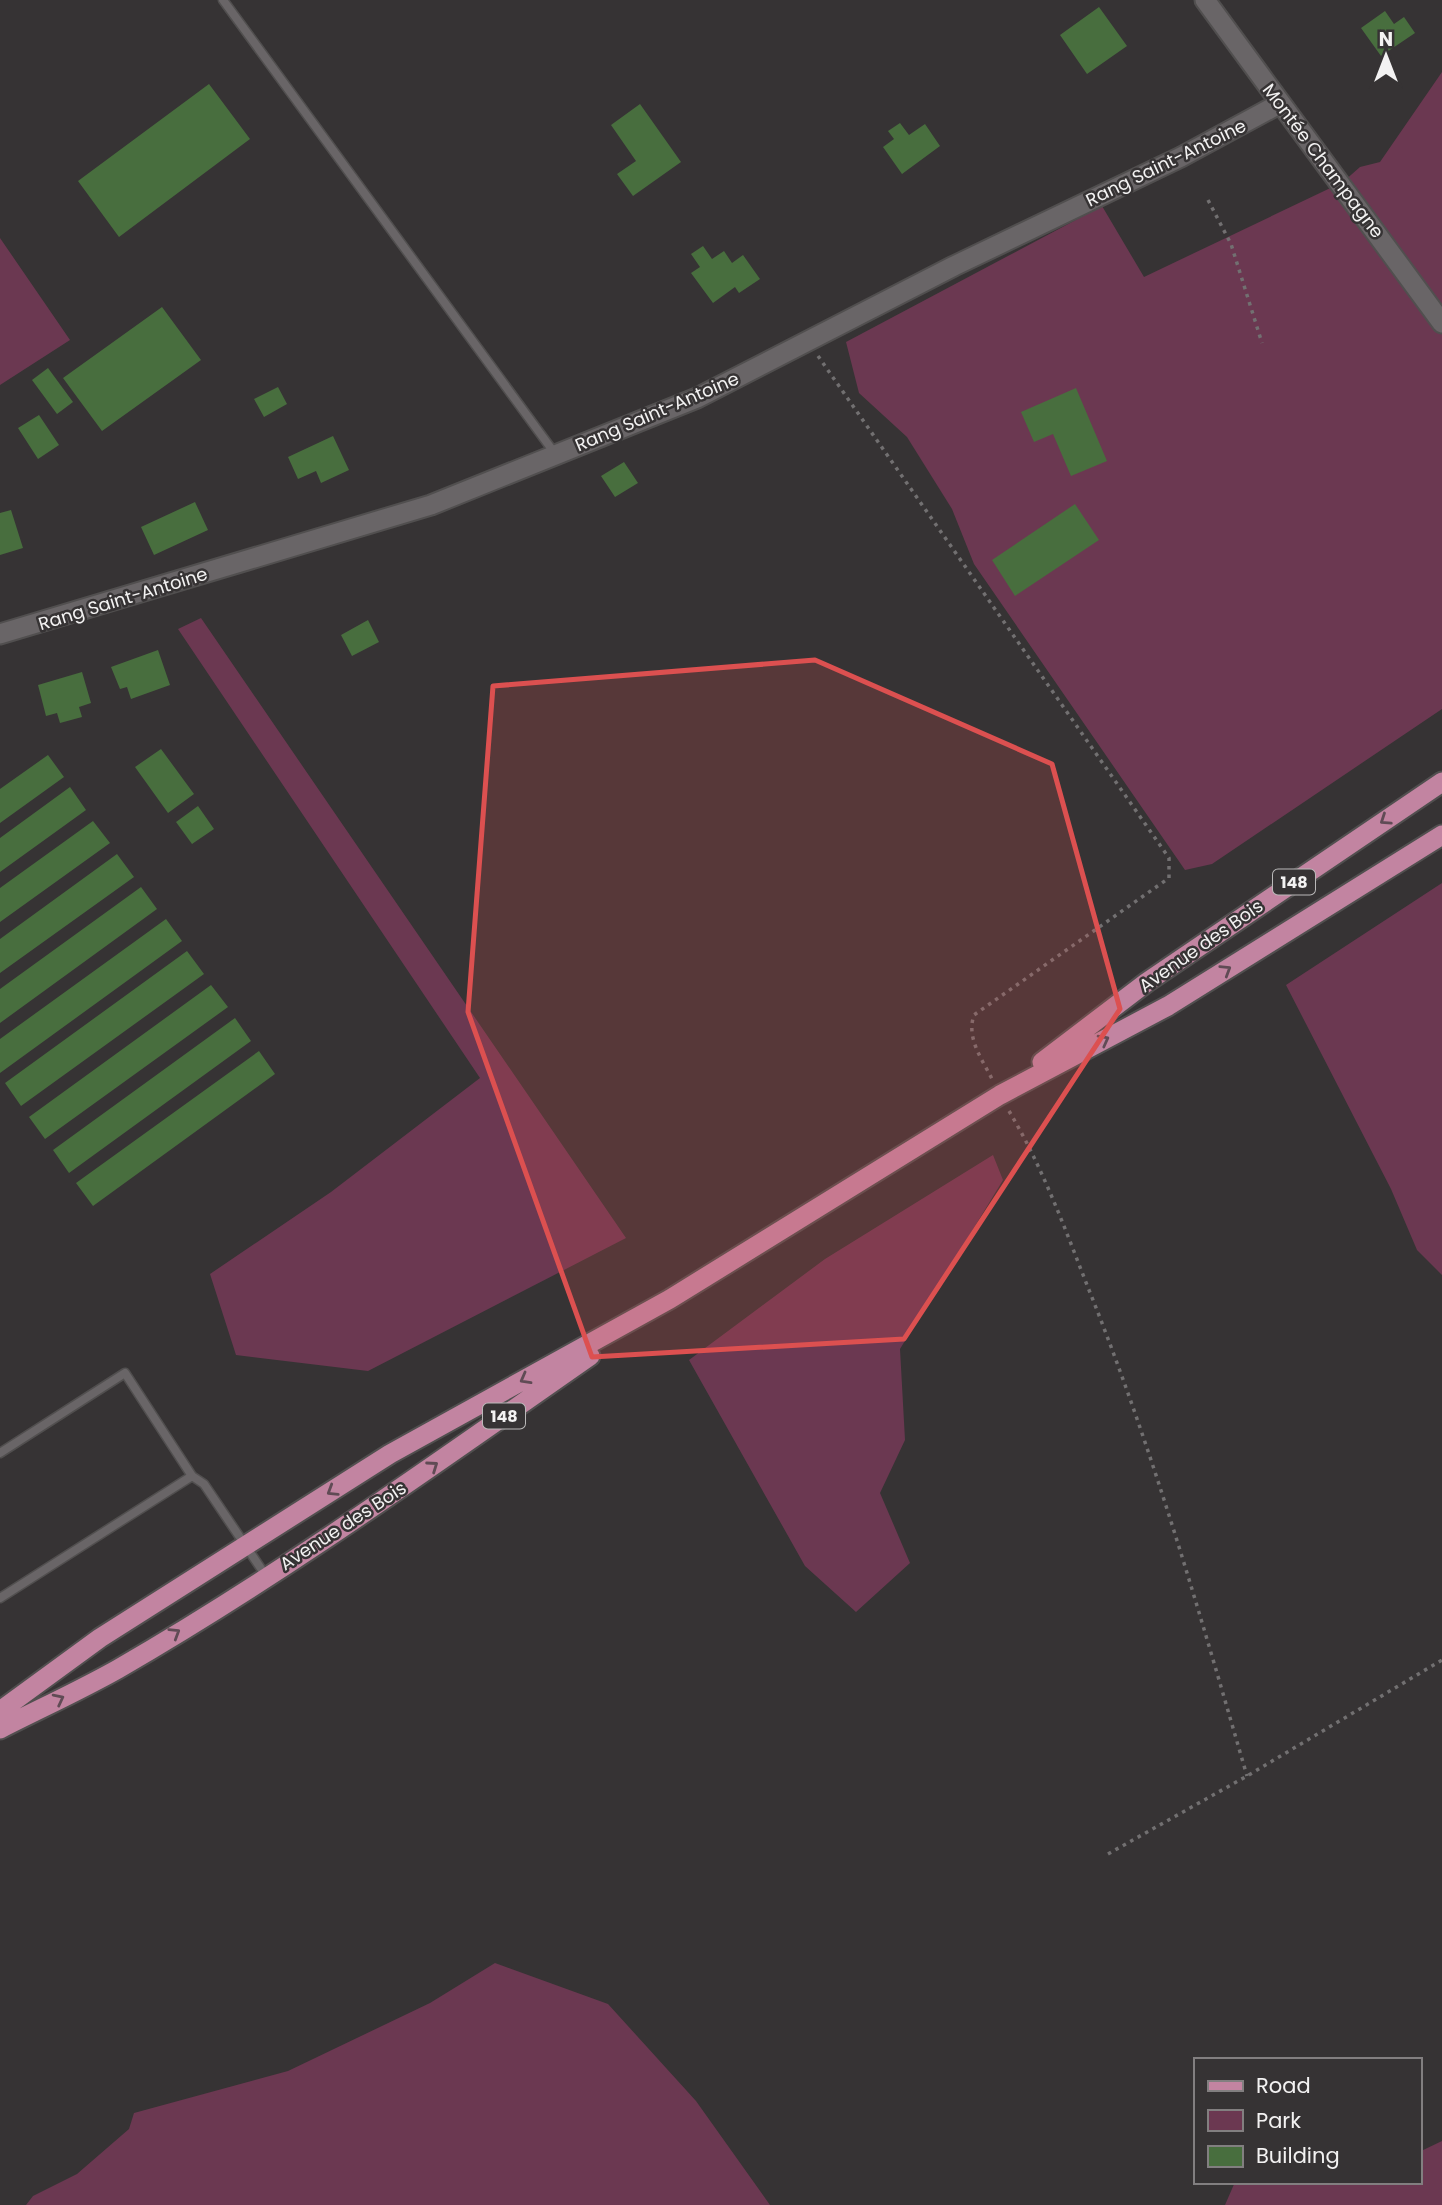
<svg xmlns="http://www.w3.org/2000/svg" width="1442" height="2205" viewBox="0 0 1442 2205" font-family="Poppins,sans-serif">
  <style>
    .green { fill: #6b3851 }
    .building { fill: #486e3e }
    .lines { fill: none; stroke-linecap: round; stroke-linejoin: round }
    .service-casing { stroke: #514f4f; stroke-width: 11 }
    .tertiary-casing { stroke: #514f4f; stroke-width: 23 }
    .primary-casing { stroke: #514f4f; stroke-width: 23 }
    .path { stroke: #727071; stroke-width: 3.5; stroke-dasharray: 3.5 5; stroke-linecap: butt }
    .service { stroke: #696567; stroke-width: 8 }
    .tertiary { stroke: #696567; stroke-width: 19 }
    .primary { stroke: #c284a1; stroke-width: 19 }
    .oneway { stroke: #604b55 }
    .marked { fill: #dc5050; fill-opacity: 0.2; stroke: #dc5050; stroke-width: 5; stroke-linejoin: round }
    .labels { text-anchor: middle; stroke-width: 5; stroke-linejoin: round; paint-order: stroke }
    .shield { fill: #363334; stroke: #bab9b9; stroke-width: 2 }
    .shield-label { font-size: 16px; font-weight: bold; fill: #f3f2f2 }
    .street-label { font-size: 18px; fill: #f3f2f2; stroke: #363334 }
  </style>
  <rect width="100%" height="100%" fill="#363334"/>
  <path class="green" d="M1442,72V709L1212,864L1185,870L974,564L952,509L907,437L859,393L846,342L1102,206L1144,277L1343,182L1360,167L1380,162Z
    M0,238L70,340L0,385Z
    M201,618L626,1238L368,1371L236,1355L210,1274L331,1192L480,1078L178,629Z
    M1442,883V1275L1417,1250L1391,1189L1286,985Z
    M993,1155L1003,1180L900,1349L905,1440L880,1493L910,1563L856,1612L805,1566L689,1360L825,1259Z
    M495,1963L608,2004L696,2101L770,2205H26L33,2196L77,2174L129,2129L134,2113L288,2071L430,2003Z
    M1442,2141V2205H1225L1235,2182H1419V2152Z"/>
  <path class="building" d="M1099,7L1127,46L1087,74L1060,35Z
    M1385,11L1394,24L1404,17L1415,33L1381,56L1361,28Z
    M209,84L250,139L119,237L78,181Z
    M640,104L681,162L633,196L617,174L636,161L611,125Z
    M900,123L909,135L925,124L940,146L902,174L883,147L894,139L888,131Z
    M703,246L712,259L724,251L732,263L743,255L760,279L739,293L735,287L713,303L691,273L700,267L691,254Z
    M162,307L201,360L102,431L63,378Z
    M48,368L73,402L57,414L32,380Z
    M278,387L287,404L264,417L254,399Z
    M1076,388L1107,461L1071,476L1053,434L1034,442L1021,412Z
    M39,415L59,445L38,459L18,428Z
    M333,436L349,470L321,483L316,471L298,479L288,457Z
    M624,462L638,483L615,497L601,476Z
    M195,502L208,530L154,555L141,527Z
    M1075,504L1099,540L1015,596L992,560Z
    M11,510L23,548L0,555V513Z
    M368,620L379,642L352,656L341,635Z
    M158,650L170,685L131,699L127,687L120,689L111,667Z
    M82,672L91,703L79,707L82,717L60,723L57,713L46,716L38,685Z
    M161,749L194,794L168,813L135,767Z
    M48,755L64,777L0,823V789Z
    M70,787L86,810L0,872V838Z
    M198,806L214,829L192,844L176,822Z
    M93,821L110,843L0,922V888Z
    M117,854L134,877L0,973V939Z
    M141,887L157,909L0,1023V989Z
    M166,919L182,941L0,1073V1039Z
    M187,951L204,974L21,1106L5,1083Z
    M211,985L228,1007L45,1139L29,1117Z
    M235,1018L251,1041L69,1173L53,1150Z
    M259,1051L275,1074L93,1206L76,1183Z"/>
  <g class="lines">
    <defs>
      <path id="service" d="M223,0L556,455
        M0,1453L125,1373L192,1476L204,1484L266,1576
        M0,1598L192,1476"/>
      <path id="tertiary" d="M1205,0L1442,323
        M0,634L431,505L697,398L954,266L1181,157L1279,104"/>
      <path id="primary" d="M1042,1062L1147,982L1442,782
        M0,1711L100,1638L390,1454L670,1299L1000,1095L1168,1006L1442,835
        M0,1729C39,1709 79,1691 118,1669C281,1575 435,1464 590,1356"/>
    </defs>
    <use href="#service" class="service-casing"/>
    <use href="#tertiary" class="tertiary-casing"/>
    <use href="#primary" class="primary-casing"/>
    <path class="path" d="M1208,200L1231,244L1262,343
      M818,356L1169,858V878L974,1015C966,1038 982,1059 992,1079
      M1009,1111C1042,1166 1064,1226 1087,1285C1152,1446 1199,1611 1247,1776
      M1108,1854L1247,1776L1442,1660"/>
    <use href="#service" class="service"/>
    <use href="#tertiary" class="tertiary"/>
    <use href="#primary" class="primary"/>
  </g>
  <defs><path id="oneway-chevron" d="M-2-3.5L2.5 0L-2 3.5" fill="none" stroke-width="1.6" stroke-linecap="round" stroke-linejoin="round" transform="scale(1.75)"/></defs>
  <g class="oneway">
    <use href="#oneway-chevron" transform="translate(1385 820) rotate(146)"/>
    <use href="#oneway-chevron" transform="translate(1226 970) rotate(-32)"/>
    <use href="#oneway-chevron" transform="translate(1104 1040) rotate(-28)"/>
    <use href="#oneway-chevron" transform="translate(525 1379) rotate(151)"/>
    <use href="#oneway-chevron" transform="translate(433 1466) rotate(-35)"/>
    <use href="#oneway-chevron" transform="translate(332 1491) rotate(148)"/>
    <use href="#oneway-chevron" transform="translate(175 1633) rotate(-32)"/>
    <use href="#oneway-chevron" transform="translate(59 1699) rotate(-27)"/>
  </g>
  <path class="marked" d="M815,660L1052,764L1120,1009L904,1339L592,1357L468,1012L493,686Z"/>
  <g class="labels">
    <g class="shield">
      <rect x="1273" y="869.5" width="42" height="25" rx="5"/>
      <rect x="483" y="1403.5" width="42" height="25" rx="5"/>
    </g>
    <g class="shield-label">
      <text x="1294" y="888">148</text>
      <text x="504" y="1422">148</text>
    </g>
    <g class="street-label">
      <text transform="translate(1323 161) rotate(53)" y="6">Montée Champagne</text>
      <text transform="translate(1166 163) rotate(-26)" y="6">Rang Saint-Antoine</text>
      <text transform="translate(657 412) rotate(-23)" y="6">Rang Saint-Antoine</text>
      <text transform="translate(123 599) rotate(-17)" y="6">Rang Saint-Antoine</text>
      <text transform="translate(1201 946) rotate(-35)" y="6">Avenue des Bois</text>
      <text transform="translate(343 1526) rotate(-33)" y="6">Avenue des Bois</text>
    </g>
  </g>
  <rect x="1194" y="2058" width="228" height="126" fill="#363334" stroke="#827f80" stroke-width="2"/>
  <rect x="1208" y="2081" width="35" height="10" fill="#c284a1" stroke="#827f80" stroke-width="2"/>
  <text x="1256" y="2093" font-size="21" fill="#f3f2f2">Road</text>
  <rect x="1208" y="2110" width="35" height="21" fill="#6b3851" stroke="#827f80" stroke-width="2"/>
  <text x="1256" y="2128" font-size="21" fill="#f3f2f2">Park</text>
  <rect x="1208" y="2146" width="35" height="21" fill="#486e3e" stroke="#827f80" stroke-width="2"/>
  <text x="1256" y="2163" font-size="21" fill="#f3f2f2">Building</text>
  <g transform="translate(1386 56)" stroke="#363334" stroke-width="5" paint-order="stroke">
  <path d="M0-5L12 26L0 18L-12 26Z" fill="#f3f2f2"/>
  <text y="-10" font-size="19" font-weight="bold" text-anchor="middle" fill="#f3f2f2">N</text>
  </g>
</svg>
